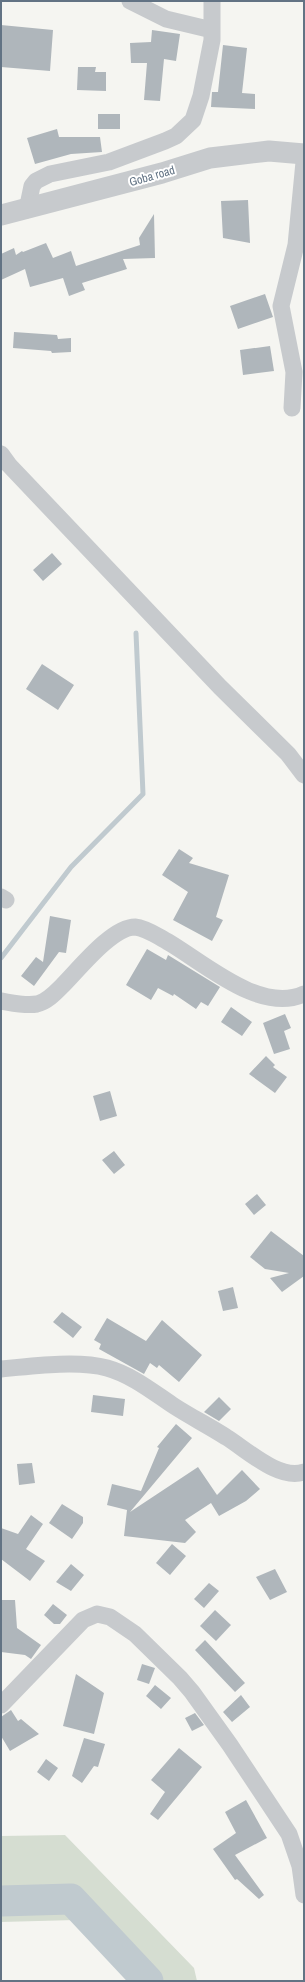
<svg xmlns="http://www.w3.org/2000/svg" width="305" height="1982" viewBox="0 0 305 1982" font-family="'Archivo Narrow',sans-serif">
  <style>
    .green { fill: #d5ddd1 }
    .lines { fill: none; stroke-linecap: round; stroke-linejoin: round }
    .stream { stroke: #c0cacf; stroke-width: 5 }
    .river { stroke: #c0cacf; stroke-width: 31 }
    .building { fill: #afb6bb }
    .minor { stroke: #c7cacd; stroke-width: 17 }
    .tertiary { stroke: #c7cacd; stroke-width: 21 }
    .labels { text-anchor: middle; stroke-width: 4; stroke-linejoin: round; paint-order: stroke }
    .street-label { font-size: 12px; fill: #627384; stroke: #fff }
  </style>
  <rect width="100%" height="100%" fill="#f5f5f1"/>
  <path class="green" d="M65,1835L194,1968L197,1981H130L76,1920L1,1922V1836Z"/>
  <g class="lines">
    <path class="stream" d="M1,958L71,867L143,794L136,633"/>
    <path class="river" d="M1,1901L71,1899L148,1981"/>
  </g>
  <path class="building" d="M1,25L53,30L50,71L1,67Z
    M152,30L180,34L176,61L164,59L160,101L144,100L147,63H131L130,43L151,42Z
    M223,45L247,48L242,93L255,94V109L211,107L212,92H218Z
    M78,67H96L95,72H106V91L77,90Z
    M98,114H120V129H98Z
    M57,129L59,137H100L102,152L71,154L35,164L27,138Z
    M248,200L250,243L223,238L221,201Z
    M154,214L155,258L123,259L127,269L82,283L85,290L69,296L63,278L30,287L25,269L1,280V254L14,248L16,255L22,251L23,252L46,243L53,258L71,251L76,266L140,245L139,238Z
    M265,294L273,317L238,329L230,306Z
    M14,332L57,335L58,339L71,338V352L52,353L51,351L13,348Z
    M270,346L274,371L243,375L240,350Z
    M52,553L62,564L43,581L33,570Z
    M42,664L74,685L58,710L26,689Z
    M179,849L193,858L189,863L229,875L216,917L223,920L212,941L173,920L188,892L162,875Z
    M50,916L71,920L66,953L59,952L34,986L21,976L36,957L43,962Z
    M147,949L166,960L168,955L220,987L208,1006L201,1002L196,1009L174,994L173,996L158,988L151,1000L126,985Z
    M231,1007L252,1022L242,1036L221,1022Z
    M285,1014L291,1028L284,1031L290,1049L274,1054L263,1023Z
    M266,1056L275,1065L273,1067L287,1077L275,1093L249,1074Z
    M110,1091L117,1116L100,1121L93,1096Z
    M114,1151L125,1165L114,1174L102,1160Z
    M257,1194L266,1205L254,1215L245,1204Z
    M271,1231L304,1256V1276L282,1292L270,1278L289,1273L265,1269L250,1257Z
    M233,1287L238,1308L223,1311L218,1291Z
    M62,1312L82,1327L73,1338L53,1322Z
    M107,1318L146,1341L162,1320L202,1355L179,1382L159,1365L157,1368L150,1363L144,1374L99,1349L101,1344L94,1340Z
    M93,1395L125,1399L123,1416L91,1412Z
    M219,1397L231,1409L219,1421L204,1412Z
    M176,1424L192,1438L130,1512L198,1467L217,1495L242,1470L260,1489L246,1501L219,1516L211,1503L185,1520L196,1532L185,1543L124,1536L127,1510L107,1505L112,1484L141,1491L159,1448L157,1447Z
    M32,1463L35,1483L19,1485L17,1464Z
    M62,1504L83,1517V1523L72,1539L49,1523Z
    M31,1515L43,1524L26,1549L45,1561L30,1581L1,1559V1528L18,1534Z
    M172,1544L186,1556L170,1575L156,1563Z
    M71,1564L84,1575L71,1591L56,1582Z
    M275,1569L287,1592L270,1600L256,1577Z
    M209,1583L219,1591L204,1608L194,1599Z
    M1,1600H15L17,1628L41,1645L31,1659L25,1655L1,1652Z
    M53,1604L67,1615L60,1624H54L44,1615Z
    M215,1610L231,1625L216,1641L200,1626Z
    M205,1640L245,1683L235,1692L195,1650Z
    M142,1664L155,1668L149,1684L137,1680Z
    M76,1674L104,1693L94,1734L63,1726Z
    M155,1685L171,1698L161,1709L146,1696Z
    M241,1695L250,1707L232,1722L223,1712Z
    M11,1710L18,1721L21,1719L39,1734L10,1751L1,1736V1717Z
    M195,1713L204,1725L192,1731L185,1718Z
    M84,1738L105,1744L98,1767L94,1766L82,1783L72,1776Z
    M179,1748L202,1767L158,1820L150,1814L165,1792L151,1780Z
    M46,1759L58,1768L49,1781L37,1772Z
    M246,1800L267,1838L235,1855L264,1895L259,1899L237,1879L235,1880L213,1849L236,1833L225,1812Z"/>
  <g class="lines">
    <path class="minor" d="M130,1L166,19L212,30
      M27,210L32,186L36,181L50,174L109,162L165,141L176,136L193,120L201,96L212,40V1
      M292,408L294,372L281,306L296,245L304,162
      M1,454L9,465L220,687L288,754L304,775
      M1,897L6,900
      M1,1001C13,1003 25,1006 37,1004C47,1002 56,992 63,985C79,969 112,927 135,927C145,928 154,934 163,939C200,959 259,1015 304,994
      M1,1369C31,1366 78,1360 107,1368C132,1375 153,1392 174,1406C191,1417 209,1426 226,1437C246,1449 279,1481 304,1472
      M1,1705L83,1620L97,1614L110,1617L135,1634L180,1678L192,1692L230,1745L289,1834L300,1866L304,1895"/>
    <path class="tertiary" d="M1,215L162,173L210,158L269,151L304,154"/>
  </g>
  <g class="labels">
    <g class="street-label">
      <text transform="translate(152 176) rotate(-16)" y="4">Goba road</text>
    </g>
  </g>
  <rect width="305" height="1982" fill="none" stroke="#627384" stroke-width="4"/>
</svg>
